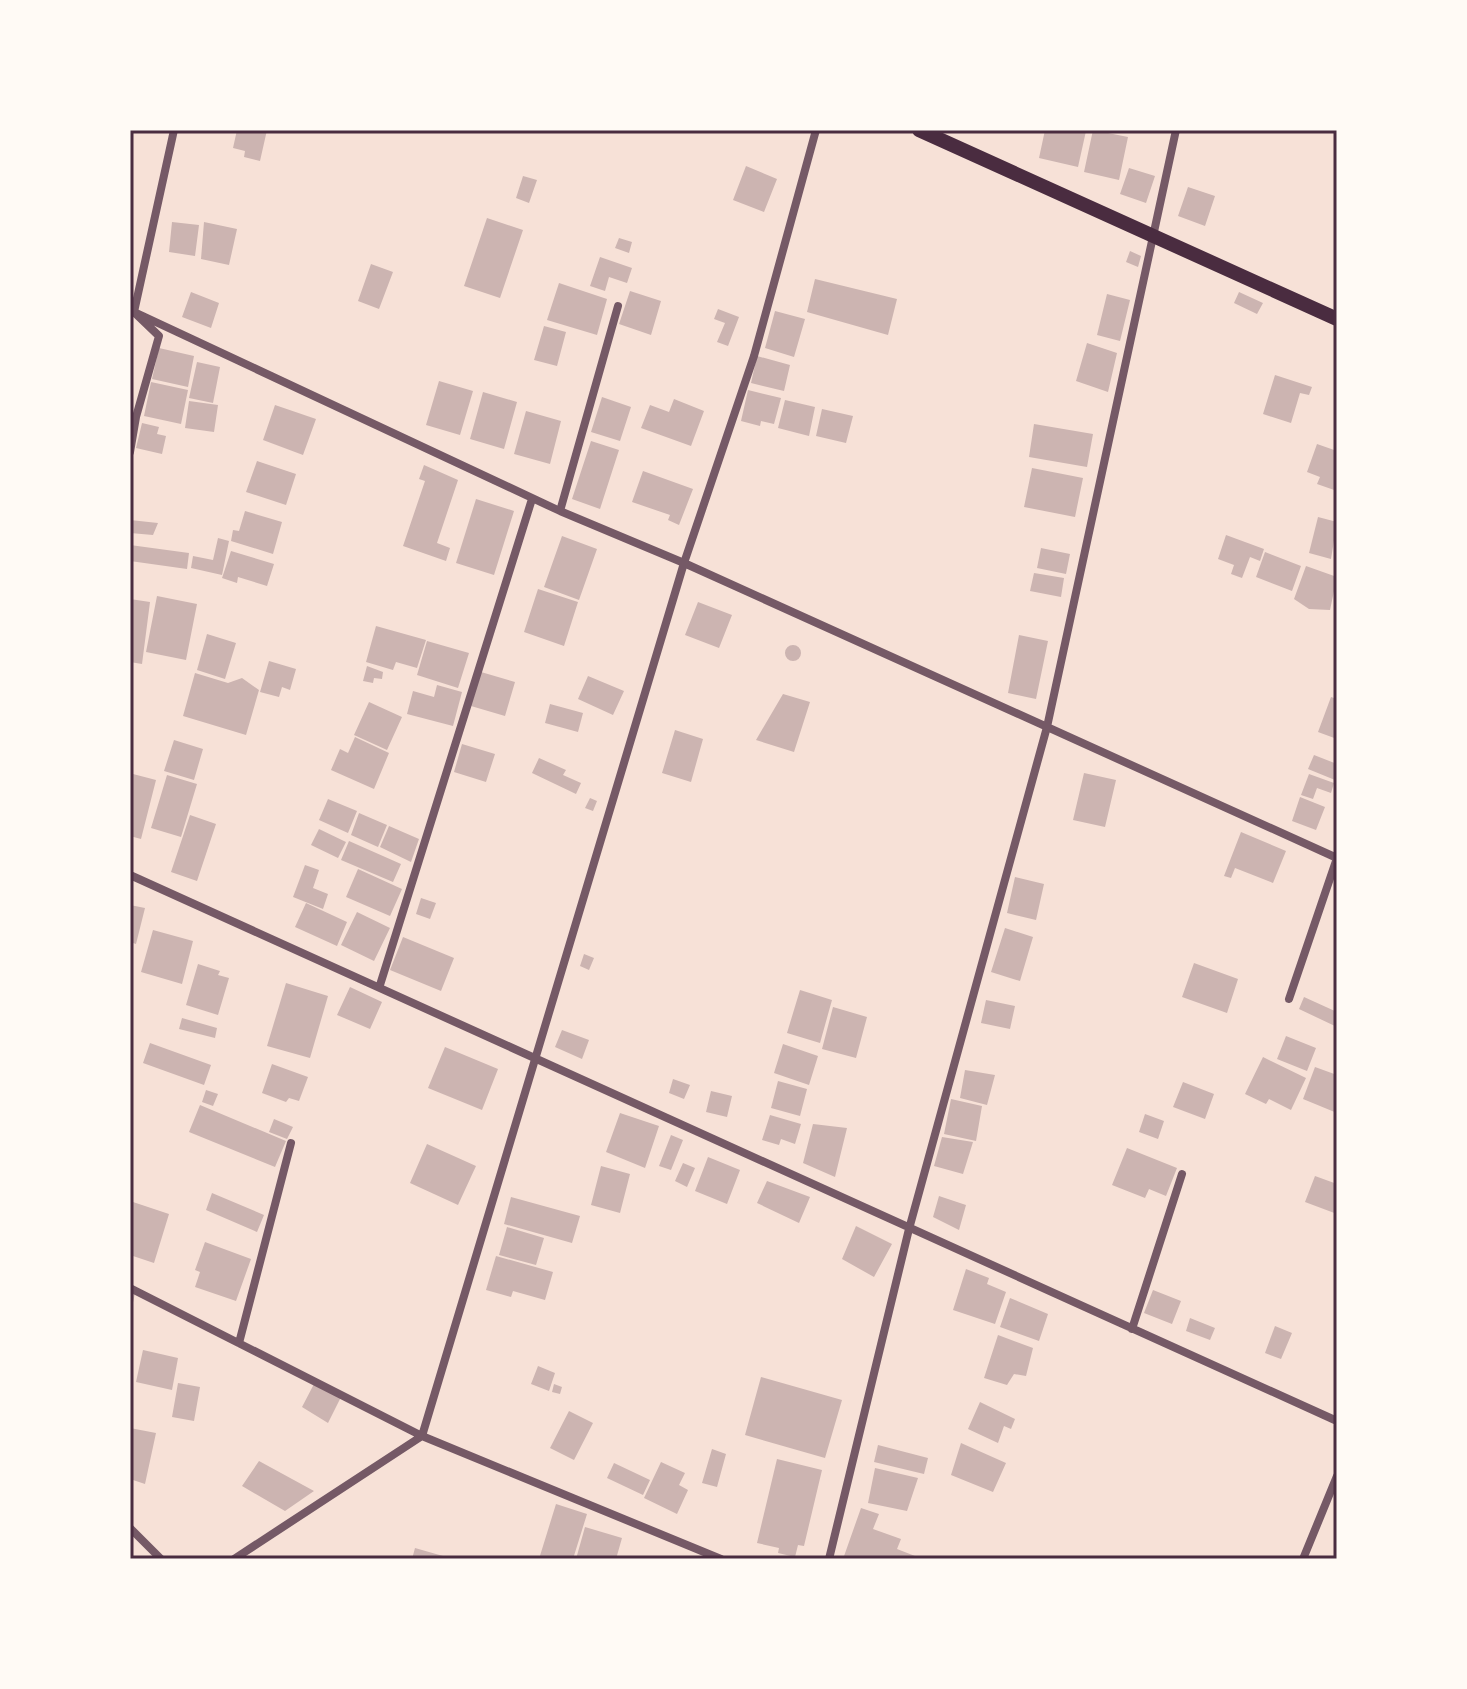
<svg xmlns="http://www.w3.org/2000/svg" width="1467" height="1689" viewBox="0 0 1467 1689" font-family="Montserrat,sans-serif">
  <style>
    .building { fill: #ccb4b1 }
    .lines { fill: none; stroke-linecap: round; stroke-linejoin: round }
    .minor { stroke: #755966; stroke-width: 8 }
    .secondary { stroke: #4a2c40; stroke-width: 14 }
    .neatline { fill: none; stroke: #4a2c40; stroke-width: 3 }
  </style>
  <rect width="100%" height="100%" fill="#f7e1d7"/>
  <path class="building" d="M237,130H267L260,161L244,157L245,151L233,148Z
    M1045,130L1086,131L1078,167L1039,158Z
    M1093,130L1128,137L1119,180L1084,172Z
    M746,166L777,179L764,212L733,200Z
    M1129,168L1155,176L1146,203L1120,194Z
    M523,176L537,180L529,203L516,198Z
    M1188,187L1215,196L1205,226L1178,216Z
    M487,218L523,230L500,298L464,286Z
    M172,222L199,225L195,256L169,252Z
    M204,222L237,229L229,265L201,259Z
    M619,238L632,242L629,253L615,248Z
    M1130,251L1141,256L1138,267L1126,262Z
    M600,257L632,268L627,283L609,277L605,291L590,286Z
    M371,264L393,272L379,309L358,301Z
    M815,279L897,299L888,335L807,312Z
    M559,283L607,299L597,335L547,320Z
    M630,291L661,301L651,335L619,324Z
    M191,292L219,303L211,328L182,317Z
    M1239,292L1263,303L1257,314L1234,303Z
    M1107,294L1130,300L1120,341L1097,335Z
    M718,309L739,317L728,346L717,342L725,323L714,319Z
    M775,311L805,319L794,357L765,348Z
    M544,326L566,332L557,366L534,360Z
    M1087,343L1117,353L1108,392L1076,381Z
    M159,348L194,356L188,387L152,379Z
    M757,356L790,365L784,391L751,383Z
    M197,362L220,367L213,403L189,398Z
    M1275,375L1312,387L1309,395L1300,393L1291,423L1263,414Z
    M439,381L473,391L460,435L426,425Z
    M151,382L188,390L181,424L144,416Z
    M748,390L781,398L774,424L761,421L760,426L741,421Z
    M483,392L517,402L504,449L470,439Z
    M602,397L631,407L620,441L591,432Z
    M674,399L704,411L691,446L641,428L650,405L669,412Z
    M785,400L815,407L809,436L778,428Z
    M189,401L218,405L214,432L185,428Z
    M275,405L316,419L303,455L263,440Z
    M822,409L853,416L846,443L816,436Z
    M526,411L561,421L550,464L514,454Z
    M142,423L159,427L157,434L166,436L162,454L136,448Z
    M1034,424L1093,434L1087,467L1029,457Z
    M591,441L619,450L600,509L572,499Z
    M1317,444L1337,451V491L1317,484L1320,477L1307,472Z
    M257,461L296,474L286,505L246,492Z
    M424,465L458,480L437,543L450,548L446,561L403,546L425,481L419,479Z
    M1032,468L1083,478L1075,517L1024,507Z
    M643,471L693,489L679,525L668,520L670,515L632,502Z
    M476,499L514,511L494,575L456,563Z
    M245,511L282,522L273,554L231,541L233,530L239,531Z
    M1318,517L1337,522L1331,559L1309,553Z
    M130,520L158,523L153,535L130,533Z
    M1226,535L1264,549L1260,561L1250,557L1242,578L1231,574L1234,565L1218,559Z
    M562,536L597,549L579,600L544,587Z
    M218,538L229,541L222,575L191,568L193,556L213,560Z
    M130,545L189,553L187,569L130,561Z
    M1041,548L1070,554L1066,574L1037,568Z
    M231,551L274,564L267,586L238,577L237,583L222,578Z
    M1265,552L1301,566L1292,591L1256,577Z
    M1306,566L1337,577L1330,610L1309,609L1294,599Z
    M1034,573L1064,578L1061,597L1030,591Z
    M538,589L578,602L564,646L524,632Z
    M157,596L197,604L186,660L146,652Z
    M130,599L150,602L142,664L130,662Z
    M698,602L732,615L719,648L685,635Z
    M376,626L426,640L417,668L396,662L393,670L366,662Z
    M207,634L236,643L225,679L197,670Z
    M1019,635L1048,641L1036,699L1008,693Z
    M427,641L469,653L458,688L417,675Z
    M785 653a8 8 0 1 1 16 0a8 8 0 1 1-16 0Z
    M269,661L296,669L290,690L282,687L279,697L260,692Z
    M367,666L383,672L382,679L374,678L373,683L363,681Z
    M481,672L515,682L505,716L471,706Z
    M195,673L228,683L242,678L259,690L246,735L183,716Z
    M588,676L624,691L613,715L578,699Z
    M437,685L462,692L453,726L407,714L413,691L434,697Z
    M783,694L810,702L794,752L756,740Z
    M1331,697L1337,699V739L1318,732Z
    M369,702L402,717L387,750L354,735Z
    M550,704L583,713L578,732L545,723Z
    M675,730L703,739L691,782L662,773Z
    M355,737L389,753L374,789L331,770L340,749L348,753Z
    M174,740L203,749L194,780L164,771Z
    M462,744L495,754L486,782L454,772Z
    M1314,755L1337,764L1335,780L1308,769Z
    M539,758L566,770L563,775L581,783L576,794L532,773Z
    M1084,773L1116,780L1105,827L1073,820Z
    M133,774L156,780L141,839L130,836Z
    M1309,774L1334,783L1331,793L1317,788L1313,799L1301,795Z
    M167,775L197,784L181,837L151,828Z
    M1300,797L1325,807L1316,830L1292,821Z
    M590,798L597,801L593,811L585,808Z
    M328,799L357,811L348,833L319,820Z
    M359,813L387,825L378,847L351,835Z
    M190,815L216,824L197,881L171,872Z
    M389,826L419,839L411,862L380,847Z
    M319,829L346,842L338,858L311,845Z
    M1241,832L1286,851L1273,883L1235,868L1231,878L1224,876Z
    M349,841L401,864L393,882L341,860Z
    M305,865L319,870L313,888L328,894L323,909L293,897Z
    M358,869L402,889L390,916L346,897Z
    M1015,877L1044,884L1036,920L1007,913Z
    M421,898L436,903L430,919L416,914Z
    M306,903L347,922L337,946L295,927Z
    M130,905L145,908L136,944L130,942Z
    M357,912L390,928L374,961L341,945Z
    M1005,928L1033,937L1020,981L991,972Z
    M153,930L193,941L182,984L141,972Z
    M403,937L454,958L441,991L390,970Z
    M584,954L594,958L589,970L580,966Z
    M1194,963L1238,979L1227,1013L1182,997Z
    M198,964L220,971L218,975L229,978L218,1015L186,1005Z
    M286,983L328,996L310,1058L267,1046Z
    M350,987L382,1002L370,1029L337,1015Z
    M800,990L832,1000L820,1043L787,1033Z
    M1304,997L1337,1012V1027L1299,1009Z
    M986,1000L1015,1006L1010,1029L981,1023Z
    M833,1007L867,1017L856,1058L822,1049Z
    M182,1018L217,1028L215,1038L179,1029Z
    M562,1030L589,1040L582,1059L555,1047Z
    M1286,1036L1316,1048L1307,1071L1277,1059Z
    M150,1043L211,1065L204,1085L143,1063Z
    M783,1044L818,1056L809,1085L774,1073Z
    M445,1047L498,1069L482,1110L428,1088Z
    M1263,1057L1306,1078L1291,1110L1269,1099L1266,1104L1245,1094Z
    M272,1064L308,1077L299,1101L289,1098L286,1102L262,1093Z
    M1315,1067L1337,1075V1113L1303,1099Z
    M965,1070L995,1075L987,1105L960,1098Z
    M673,1079L690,1085L684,1099L669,1093Z
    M778,1081L807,1089L800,1116L771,1108Z
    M1183,1082L1214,1094L1205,1119L1173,1107Z
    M206,1090L218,1094L213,1106L202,1102Z
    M711,1091L732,1096L727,1117L706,1112Z
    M951,1099L982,1106L976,1141L944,1134Z
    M200,1105L286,1141L275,1167L189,1132Z
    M620,1113L659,1126L645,1168L606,1152Z
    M1145,1114L1164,1121L1158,1139L1139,1132Z
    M770,1115L801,1124L795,1144L781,1139L779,1145L762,1140Z
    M274,1119L293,1127L287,1139L269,1132Z
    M813,1124L847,1128L835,1177L803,1163Z
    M671,1135L683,1140L671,1170L659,1166Z
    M942,1137L973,1142L963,1174L934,1166Z
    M427,1144L476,1166L458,1205L410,1183Z
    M1127,1148L1177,1168L1166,1196L1149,1189L1145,1198L1112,1185Z
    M708,1157L740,1170L727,1204L695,1191Z
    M683,1163L695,1168L687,1187L675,1181Z
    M601,1166L630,1174L620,1213L591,1205Z
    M1315,1176L1337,1184V1214L1305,1202Z
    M767,1181L810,1197L799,1223L757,1203Z
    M212,1193L264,1215L257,1232L206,1210Z
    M939,1196L966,1205L959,1230L933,1217Z
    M511,1197L580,1216L572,1243L504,1224Z
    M130,1201L169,1214L154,1263L130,1255Z
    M856,1226L892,1244L874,1277L842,1259Z
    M507,1227L544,1238L536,1265L499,1255Z
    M205,1242L251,1259L236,1301L195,1287L200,1272L195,1270Z
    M496,1256L553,1272L545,1300L513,1291L511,1297L486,1290Z
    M966,1269L989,1278L987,1284L1006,1292L995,1324L953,1310Z
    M1153,1290L1181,1301L1172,1324L1144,1313Z
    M130,1292L135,1293L131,1312H130Z
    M1010,1298L1048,1314L1039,1341L1000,1327Z
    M1190,1318L1215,1328L1210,1340L1186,1331Z
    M1275,1326L1292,1333L1281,1359L1265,1353Z
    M998,1335L1033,1348L1026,1376L1014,1374L1007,1385L984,1378Z
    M143,1350L178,1358L172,1390L136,1382Z
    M538,1366L555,1373L549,1391L531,1384Z
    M761,1377L842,1400L825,1458L745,1435Z
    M178,1383L200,1387L194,1421L172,1417Z
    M314,1384L341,1397L328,1423L302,1407Z
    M554,1384L562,1387L560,1394L552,1392Z
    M980,1402L1015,1419L1011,1429L1004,1426L998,1443L968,1429Z
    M569,1411L593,1423L574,1460L550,1448Z
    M130,1428L156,1433L145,1484L130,1479Z
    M961,1443L1006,1463L993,1492L951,1475Z
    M878,1445L928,1458L924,1474L874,1462Z
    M712,1449L726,1454L717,1487L702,1483Z
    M777,1459L822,1470L804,1546L798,1545L795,1557L778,1553L779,1548L757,1543Z
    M259,1461L314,1491L285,1511L242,1486Z
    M661,1462L685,1473L679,1485L688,1490L677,1514L644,1498Z
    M614,1463L650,1480L643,1495L607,1478Z
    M875,1468L918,1478L907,1511L868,1503Z
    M556,1504L587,1514L573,1559H539Z
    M861,1508L879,1514L873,1529L901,1539L897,1549L915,1556L914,1559H843Z
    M585,1527L622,1538L616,1559H576Z
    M415,1548L450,1558V1559H412Z"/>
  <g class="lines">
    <path class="minor" d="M130,310L560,511L684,563L1337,858
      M130,452L136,417L159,336L134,312L174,130
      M560,511L618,306
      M130,875L1337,1421
      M380,985L532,499
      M1289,999L1337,858
      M130,1288L422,1436L721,1559
      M1132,1329L1182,1174
      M239,1343L291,1143
      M130,1528L161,1559
      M234,1559L422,1436L684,563L754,356L816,130
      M829,1559L909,1229L1047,727L1176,130
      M1303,1559L1337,1476"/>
    <path class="secondary" d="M919,130L1337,319"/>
  </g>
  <rect width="1467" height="1689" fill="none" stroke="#fffaf5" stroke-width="264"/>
  <rect x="132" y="132" width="1203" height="1425" class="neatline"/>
</svg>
